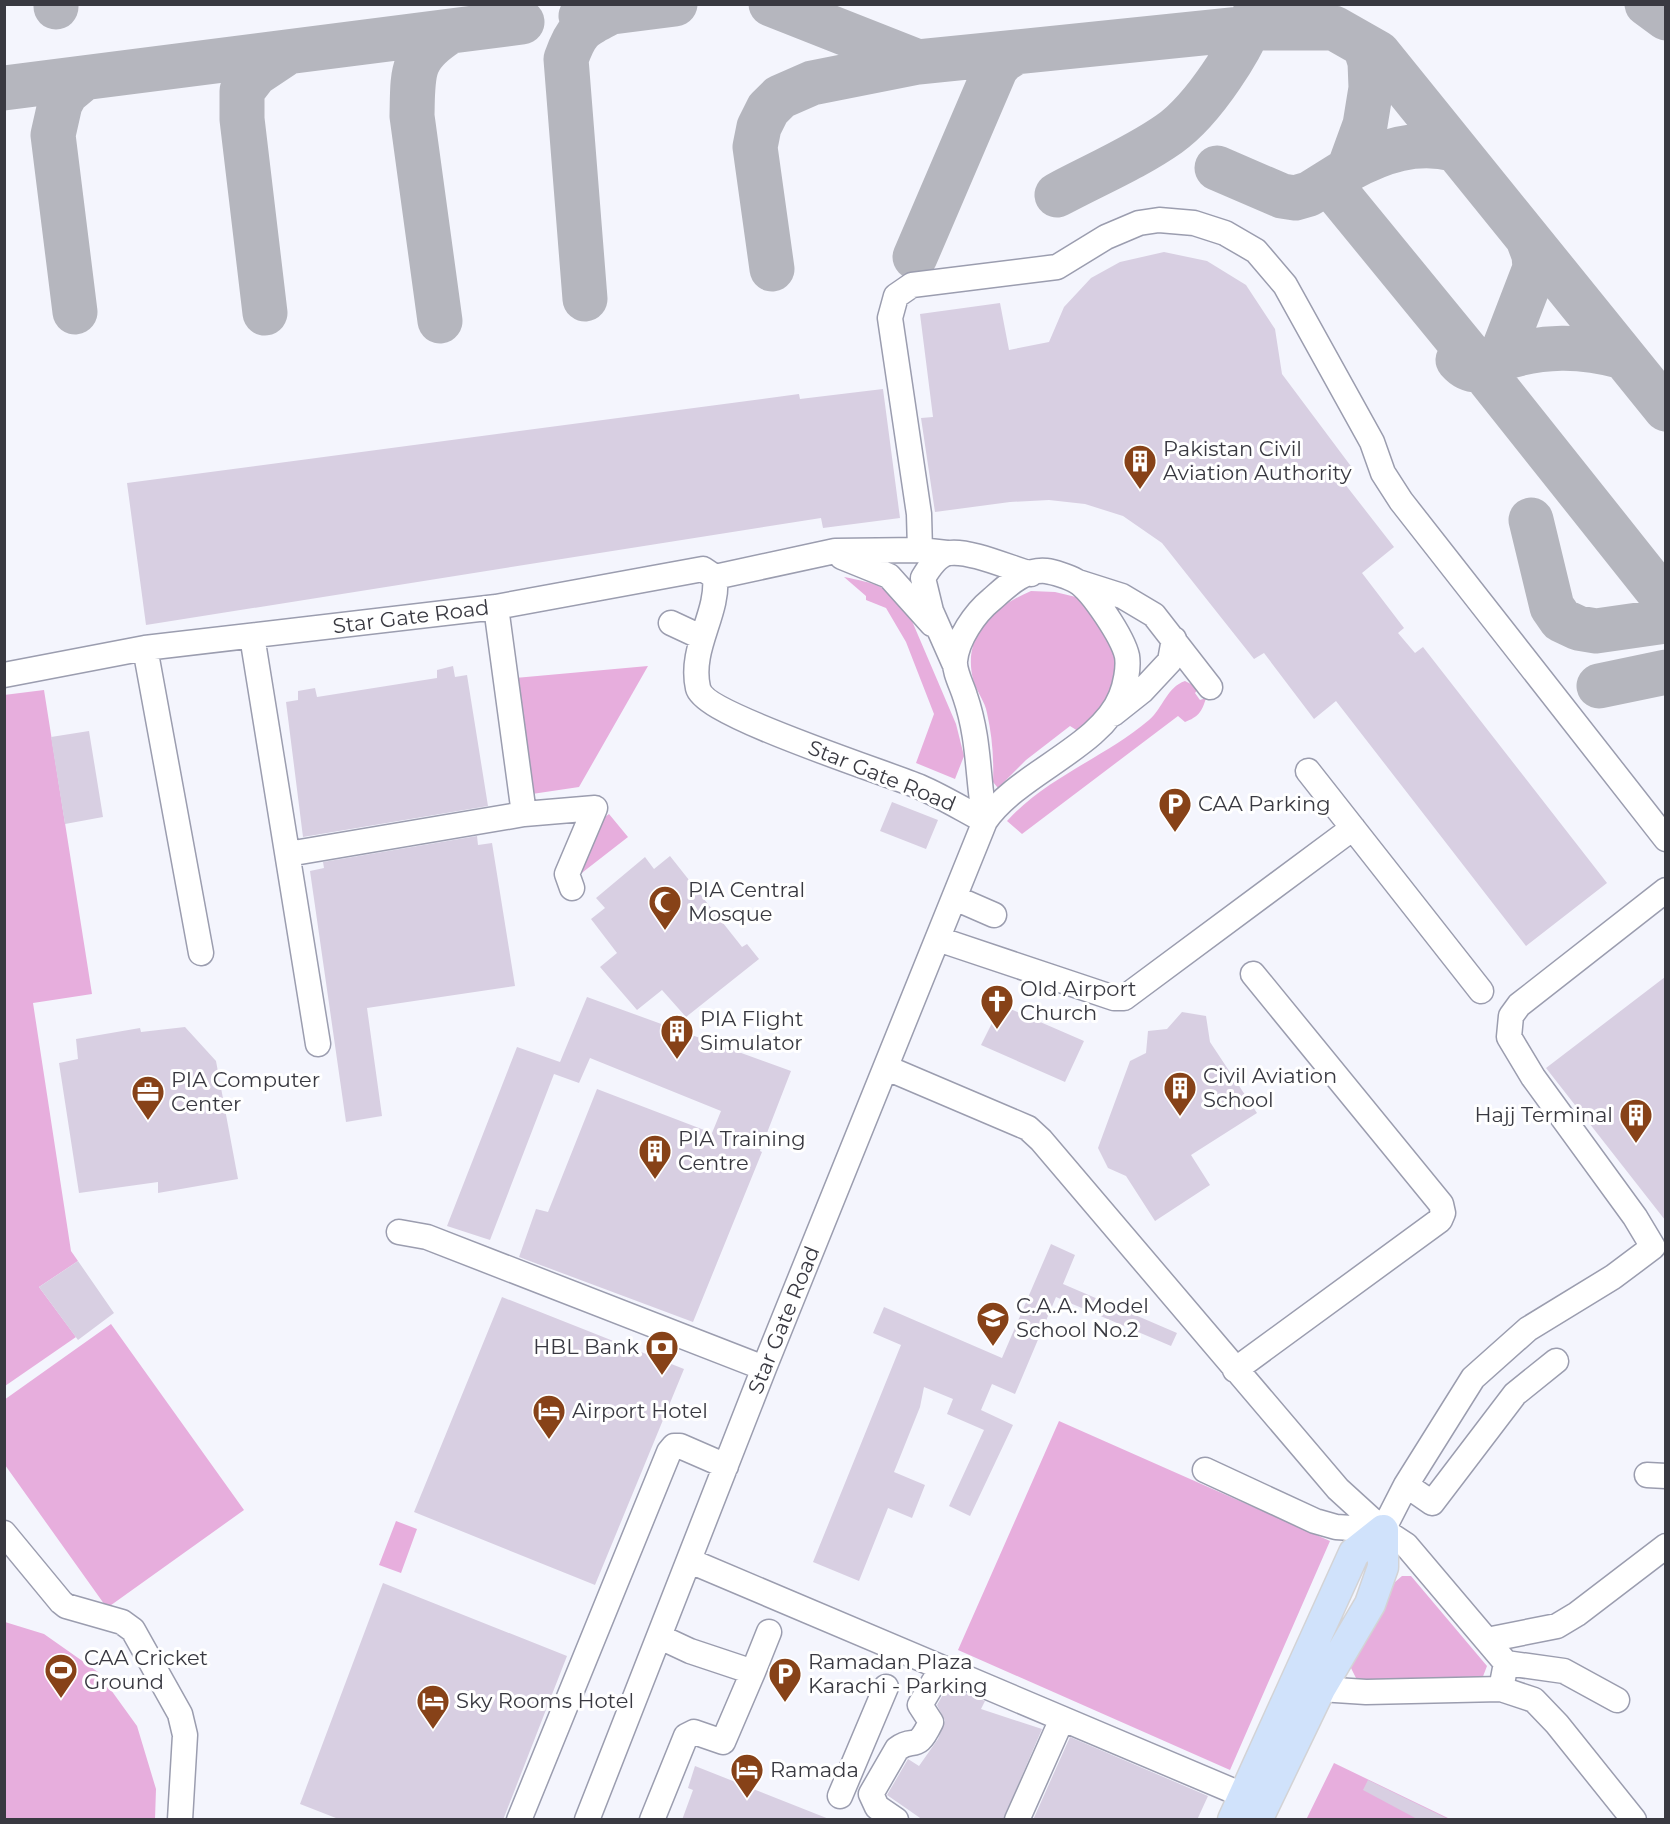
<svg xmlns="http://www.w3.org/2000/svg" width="1670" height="1824" viewBox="0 0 1670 1824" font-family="Montserrat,sans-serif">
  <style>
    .green { fill: #e7aedd }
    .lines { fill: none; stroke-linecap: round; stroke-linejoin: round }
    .taxiway { stroke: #b5b6be; stroke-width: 45 }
    .building { fill: #d8cfe2 }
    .minor-casing { stroke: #9b9daf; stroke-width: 27 }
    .major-casing { stroke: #d3d3d5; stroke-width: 33 }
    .minor { stroke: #fff; stroke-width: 24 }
    .major { stroke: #d0e2fb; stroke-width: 30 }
    .labels { text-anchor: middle; stroke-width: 6; stroke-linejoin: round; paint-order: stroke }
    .poi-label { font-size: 21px; fill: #393941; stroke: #fff; text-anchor: start }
    .street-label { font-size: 21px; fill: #393941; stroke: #fff }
  </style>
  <rect width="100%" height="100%" fill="#f4f5fd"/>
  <path class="green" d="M844,577C874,583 891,586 909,614L956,724L964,756L955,779L916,763L934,714L906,642L886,608L866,600V596Z
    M1031,591L1055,592L1080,598L1118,654C1114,692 1107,706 1078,731L1070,726L1026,760L998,788L993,782C994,758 992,735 987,713C985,701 976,691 973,679C962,634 995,606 1031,591Z
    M648,666L579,787L532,794L515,678Z
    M1185,681L1199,688L1195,693L1200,700L1206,698C1202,712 1198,717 1185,722L1178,716L1022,834L1007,821C1047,777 1104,758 1149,720C1163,708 1167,687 1185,681Z
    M44,690L92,994L33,1003L71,1251L78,1261L39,1287L76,1337L5,1386L4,695Z
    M609,814L628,837L574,879L576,870L605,817Z
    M111,1324L244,1510L107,1608L5,1465L4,1400Z
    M1059,1421L1330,1541L1230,1770L958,1650Z
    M396,1521L417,1529L401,1573L379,1565Z
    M1402,1576H1411L1487,1666L1482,1679L1366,1687L1357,1680L1350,1666L1395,1582Z
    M5,1622L44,1634L98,1672L137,1726L156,1789L155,1819H5Z
    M1334,1763L1450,1819L1306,1820Z"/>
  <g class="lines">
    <path class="taxiway" d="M56,4V7
      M771,4L918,62L1251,28H1334L1378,53L1666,409
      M1647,4L1666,18
      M581,16L675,4
      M4,88L522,22
      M1217,168L1282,196L1295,198L1309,194L1349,169L1365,125L1371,88L1370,62L1365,46
      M1349,169C1383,151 1415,140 1454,149
      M1329,183L1483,371L1666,601
      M1057,195C1094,175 1135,158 1169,134C1203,110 1245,46 1257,7
      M915,257L996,68L1003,60L1014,53
      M772,269L755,147L759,127L768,109L780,97L812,83L918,62
      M585,299L566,59C577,28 582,27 611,12
      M75,312L53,135L60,104L66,93L84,78
      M265,313L242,119V91L255,74L288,52
      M440,321L412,116C413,72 410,57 449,32
      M1500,359C1543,345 1580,345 1624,357
      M1458,360C1471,375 1488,372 1500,359L1535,268L1534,255L1528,239
      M1531,520L1552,607L1561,620L1578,628L1596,631L1666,621
      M1599,686L1666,672"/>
  </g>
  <path class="building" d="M1164,252L1207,261L1246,285L1275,329L1282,374L1353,469L1341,479L1394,547L1362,573L1404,628L1398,633L1415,653L1423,647L1607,883L1526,946L1336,701L1314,719L1264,653L1254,659L1162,543L1123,516L1085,504L1049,500L1010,502L935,512L921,418L933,417L920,314L1000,303L1009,350L1049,342L1064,307L1091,278L1120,262Z
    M883,389L900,518L823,528L821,518L146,625L127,483L799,394L800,399Z
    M453,666L455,677L467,675L488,806L303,837L286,702L298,700V691L315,688L317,697L437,678V670Z
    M89,731L103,817L65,824L51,737Z
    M892,802L938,820L926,849L880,831Z
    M477,836L478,845L492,843L515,986L367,1008L382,1116L346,1122L310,871L324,868L323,862Z
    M670,856L742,947L747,944L759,959L686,1017L662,990L637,1010L600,967L617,953L591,919L605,908L596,898L645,857L654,869Z
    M1665,977V1220L1546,1068Z
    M587,997L791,1071L760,1151L762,1152L693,1322L519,1257L536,1209L548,1212L597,1089L712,1133L721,1111L590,1058L579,1083L554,1074L490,1240L447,1226L517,1047L560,1062Z
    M1001,1005L1084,1041L1065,1082L981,1045Z
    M1182,1012L1206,1016L1210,1042L1257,1113L1191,1155L1210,1185L1155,1221L1126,1176L1108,1168L1098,1148L1130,1061L1146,1053L1148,1031L1167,1029Z
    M185,1027L216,1061L238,1179L158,1193V1182L79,1193L59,1063L78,1059L76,1039L140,1028L141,1032Z
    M1051,1244L1075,1255L1063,1284L1177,1333L1171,1346L1056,1297L1015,1394L992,1384L981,1410L1013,1425L970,1516L949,1506L984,1430L947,1414L953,1399L924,1387L920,1407L894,1472L925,1485L912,1518L888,1508L859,1581L813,1562L901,1345L873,1333L884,1307L1002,1358Z
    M78,1261L114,1313L78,1340L39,1287Z
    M502,1297L684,1369L595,1585L414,1512Z
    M383,1583L567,1656L503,1820H341L300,1804Z
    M948,1686L985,1701L981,1709L1042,1729L1003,1820H923L887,1795L908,1759L919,1766L938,1739L945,1721L937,1705Z
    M1070,1737L1208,1796L1197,1820H1033Z
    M695,1766L829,1819V1820H682L693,1790L688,1788Z
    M1368,1780L1450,1820H1419L1363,1790Z"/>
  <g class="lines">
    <defs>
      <path id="minor" d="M920,550L919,514L890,318L896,296L912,285L1057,267L1106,237L1139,223L1159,220L1194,223L1225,233L1256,251L1285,285L1372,442L1383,473L1401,501L1666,839
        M842,557L889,576L932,624
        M715,577L835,551L920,550L947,553
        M1078,582L1122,596L1154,615L1210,687
        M496,607L524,814L595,808L567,874L572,888
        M671,623L701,637
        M252,636L318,1044
        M145,648L201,953
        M954,663L931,611L923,578C929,568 937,555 949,553C970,550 1010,568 1031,574
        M4,675L145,648L496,607L703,569L715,577C719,614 689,648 698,688C704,715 887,773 920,787C943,797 964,810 985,821
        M1113,714L1142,691L1170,661L1174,639
        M1308,771L1481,991
        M288,854L524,814
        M955,898L994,915
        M938,939L1114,998H1124L1353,828
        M887,1068L1028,1128L1041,1140L1338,1489L1383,1530L1406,1545L1506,1663L1501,1689
        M399,1232L427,1237L764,1368
        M1235,1370L1440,1220L1443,1213L1441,1204L1253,974
        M1205,1470L1315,1521L1336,1527L1383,1530
        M1647,1475L1666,1476
        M1406,1485L1432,1503L1515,1394L1556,1361
        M1383,1530L1406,1485L1473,1378L1528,1329L1613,1277L1653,1247L1635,1217L1533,1077L1509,1037L1511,1016L1519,1005L1666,890
        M4,1533L61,1602L66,1606L122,1622L133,1630L180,1714L185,1735L180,1820
        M690,1561L1245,1796
        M1487,1640L1557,1626L1577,1614L1666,1546
        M1506,1663L1564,1671L1617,1700
        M753,1672L769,1632
        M1320,1689L1366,1692L1501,1689L1534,1700L1557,1724L1634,1820
        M840,1796L886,1687
        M519,1820L669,1452L674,1446H680L726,1466
        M587,1820L764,1368L985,821C1018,773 1101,747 1121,696C1125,686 1129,668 1127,656C1123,638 1092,590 1076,581C1069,577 1054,572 1046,571C1023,569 1007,586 991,600C975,613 957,639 955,661C954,671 962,686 965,696C980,740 977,777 985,821
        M652,1820L686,1736L694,1732L723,1742L753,1672L690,1651L660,1637
        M896,1820L877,1807L871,1794L897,1749C915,1735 915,1755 931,1722L920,1705L942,1668
        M1017,1820L1062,1719"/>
      <path id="major" d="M1233,1820L1354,1553L1383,1530
        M1257,1820L1320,1689L1370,1604L1383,1567V1530"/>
    </defs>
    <use href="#minor" class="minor-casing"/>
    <use href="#major" class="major-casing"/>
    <use href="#minor" class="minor"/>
    <use href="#major" class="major"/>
  </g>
  <defs>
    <symbol id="building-pin" viewBox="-11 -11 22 30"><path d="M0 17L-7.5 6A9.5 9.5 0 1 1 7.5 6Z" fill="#874218" stroke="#fff"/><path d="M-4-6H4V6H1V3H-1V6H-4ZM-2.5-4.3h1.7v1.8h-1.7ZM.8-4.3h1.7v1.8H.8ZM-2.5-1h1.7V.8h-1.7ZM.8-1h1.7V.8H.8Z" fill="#fff"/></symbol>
    <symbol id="parking-pin" viewBox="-11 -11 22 30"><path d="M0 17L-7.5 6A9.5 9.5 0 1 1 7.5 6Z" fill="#874218" stroke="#fff"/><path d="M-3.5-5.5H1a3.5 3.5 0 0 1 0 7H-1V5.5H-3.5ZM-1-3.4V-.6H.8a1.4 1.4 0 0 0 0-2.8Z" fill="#fff"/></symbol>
    <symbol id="mosque-pin" viewBox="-11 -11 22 30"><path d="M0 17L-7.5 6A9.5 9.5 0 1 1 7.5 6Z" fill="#874218" stroke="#fff"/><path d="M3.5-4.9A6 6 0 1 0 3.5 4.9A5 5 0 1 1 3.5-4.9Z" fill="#fff"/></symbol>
    <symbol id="church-pin" viewBox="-11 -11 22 30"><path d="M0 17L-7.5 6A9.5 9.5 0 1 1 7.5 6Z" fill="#874218" stroke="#fff"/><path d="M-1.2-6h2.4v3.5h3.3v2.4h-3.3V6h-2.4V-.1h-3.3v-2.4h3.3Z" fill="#fff"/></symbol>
    <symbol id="office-pin" viewBox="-11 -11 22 30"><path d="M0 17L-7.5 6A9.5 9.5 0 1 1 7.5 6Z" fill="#874218" stroke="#fff"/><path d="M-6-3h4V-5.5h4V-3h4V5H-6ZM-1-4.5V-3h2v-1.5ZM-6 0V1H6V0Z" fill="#fff"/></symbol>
    <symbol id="school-pin" viewBox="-11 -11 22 30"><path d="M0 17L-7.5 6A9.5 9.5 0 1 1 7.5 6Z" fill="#874218" stroke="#fff"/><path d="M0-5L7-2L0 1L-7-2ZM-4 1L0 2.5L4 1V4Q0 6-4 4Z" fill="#fff"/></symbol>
    <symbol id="bank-pin" viewBox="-11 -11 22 30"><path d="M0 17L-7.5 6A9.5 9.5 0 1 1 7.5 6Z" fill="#874218" stroke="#fff"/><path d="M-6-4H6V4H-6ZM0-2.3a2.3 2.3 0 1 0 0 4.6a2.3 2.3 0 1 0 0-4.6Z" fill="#fff"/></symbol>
    <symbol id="hotel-pin" viewBox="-11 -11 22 30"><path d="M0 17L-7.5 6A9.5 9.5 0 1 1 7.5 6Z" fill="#874218" stroke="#fff"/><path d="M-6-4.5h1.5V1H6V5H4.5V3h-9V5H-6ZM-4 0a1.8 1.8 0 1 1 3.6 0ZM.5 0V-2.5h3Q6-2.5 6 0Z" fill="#fff"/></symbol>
    <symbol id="stadium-pin" viewBox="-11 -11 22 30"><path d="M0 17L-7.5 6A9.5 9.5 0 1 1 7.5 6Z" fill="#874218" stroke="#fff"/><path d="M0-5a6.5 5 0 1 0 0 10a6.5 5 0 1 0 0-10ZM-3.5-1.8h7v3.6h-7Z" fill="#fff"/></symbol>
  </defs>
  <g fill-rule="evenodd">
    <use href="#building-pin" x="1121" y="442" width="38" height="52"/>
    <use href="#parking-pin" x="1156" y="785" width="38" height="52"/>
    <use href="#mosque-pin" x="646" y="883" width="38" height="52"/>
    <use href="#church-pin" x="978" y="982" width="38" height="52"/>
    <use href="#building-pin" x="658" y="1012" width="38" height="52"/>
    <use href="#building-pin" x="1161" y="1069" width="38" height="52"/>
    <use href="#office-pin" x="129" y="1073" width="38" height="52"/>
    <use href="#building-pin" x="1617" y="1096" width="38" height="52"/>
    <use href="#building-pin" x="636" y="1132" width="38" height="52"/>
    <use href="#school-pin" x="974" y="1299" width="38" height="52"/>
    <use href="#bank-pin" x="643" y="1328" width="38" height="52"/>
    <use href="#hotel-pin" x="530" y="1392" width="38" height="52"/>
    <use href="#stadium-pin" x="42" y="1651" width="38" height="52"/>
    <use href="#parking-pin" x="766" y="1655" width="38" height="52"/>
    <use href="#hotel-pin" x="414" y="1682" width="38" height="52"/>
    <use href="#hotel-pin" x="728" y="1751" width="38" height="52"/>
  </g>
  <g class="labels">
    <g class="poi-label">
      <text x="1163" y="456">Pakistan Civil<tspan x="1163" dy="24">Aviation Authority</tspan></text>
      <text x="1198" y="811">CAA Parking</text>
      <text x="688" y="897">PIA Central<tspan x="688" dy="24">Mosque</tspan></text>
      <text x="1020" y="996">Old Airport<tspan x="1020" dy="24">Church</tspan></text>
      <text x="700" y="1026">PIA Flight<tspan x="700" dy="24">Simulator</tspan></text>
      <text x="1203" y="1083">Civil Aviation<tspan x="1203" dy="24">School</tspan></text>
      <text x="171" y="1087">PIA Computer<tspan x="171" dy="24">Center</tspan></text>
      <text x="1613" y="1122" text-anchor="end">Hajj Terminal</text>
      <text x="678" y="1146">PIA Training<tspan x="678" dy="24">Centre</tspan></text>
      <text x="1016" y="1313">C.A.A. Model<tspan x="1016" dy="24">School No.2</tspan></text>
      <text x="639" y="1354" text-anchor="end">HBL Bank</text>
      <text x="572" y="1418">Airport Hotel</text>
      <text x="84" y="1665">CAA Cricket<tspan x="84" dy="24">Ground</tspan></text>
      <text x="808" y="1669">Ramadan Plaza<tspan x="808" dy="24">Karachi - Parking</tspan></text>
      <text x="456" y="1708">Sky Rooms Hotel</text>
      <text x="770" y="1777">Ramada</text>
    </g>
    <g class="street-label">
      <text transform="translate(411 617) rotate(-7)" y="7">Star Gate Road</text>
      <text transform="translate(882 776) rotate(22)" y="7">Star Gate Road</text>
      <text transform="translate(784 1320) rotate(-68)" y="7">Star Gate Road</text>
    </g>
  </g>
  <rect width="1670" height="1824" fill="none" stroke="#393941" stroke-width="12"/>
</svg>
